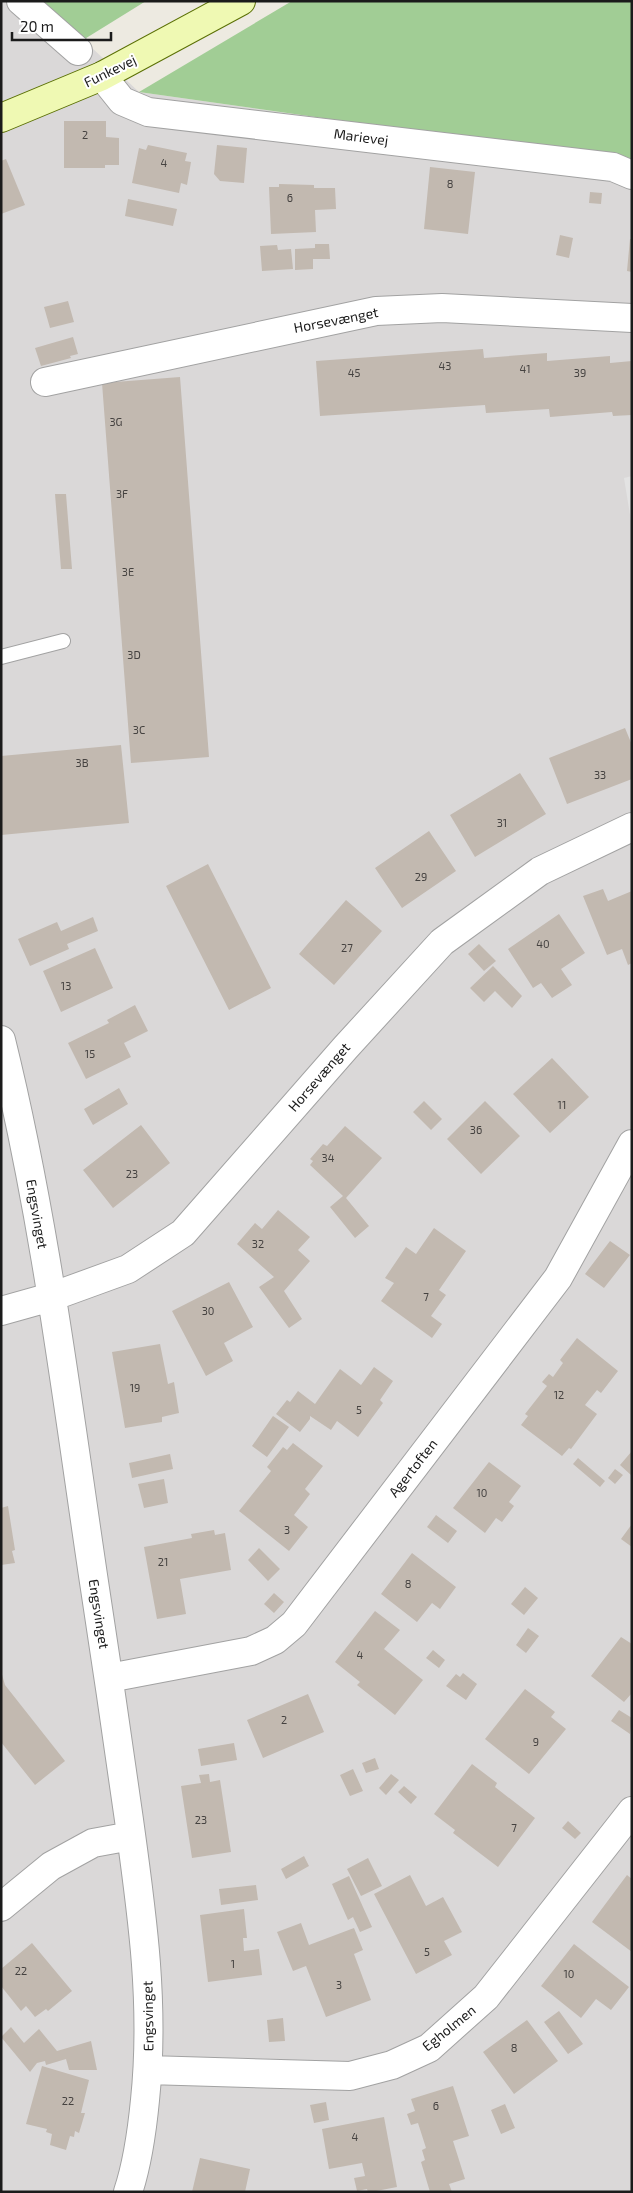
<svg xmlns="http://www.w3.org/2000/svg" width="633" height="2193" viewBox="0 0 633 2193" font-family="'Exo 2',sans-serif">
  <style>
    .residential { fill: #dad8d8 }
    .forest { fill: #a1cd95 }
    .parking { fill: #e3e3e3 }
    .building { fill: #c2b9b0 }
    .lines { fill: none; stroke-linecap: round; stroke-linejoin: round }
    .lane-casing { stroke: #a2a2a2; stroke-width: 16 }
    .street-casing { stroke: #a2a2a2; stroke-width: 30 }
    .secondary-casing { stroke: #5b7005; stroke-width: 30 }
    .lane { stroke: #fff; stroke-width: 14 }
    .street { stroke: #fff; stroke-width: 28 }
    .secondary { stroke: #eff9b3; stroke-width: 28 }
    .labels { text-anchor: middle; stroke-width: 4; stroke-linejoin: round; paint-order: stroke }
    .number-label { font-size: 11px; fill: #454240 }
    .street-label { font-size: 14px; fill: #1b1b1b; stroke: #fff }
  </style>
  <rect width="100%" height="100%" fill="#edeae1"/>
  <path class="residential" d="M1,1H42L139,92L632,162V2192H1Z"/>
  <path class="forest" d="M42,1H146L83,40Z
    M292,1H632V162L139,92Z"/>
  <path class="parking" d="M632,476V527L624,478Z"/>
  <path class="building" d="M64,121H106V137L119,138V165H105V168H64Z
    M148,145L187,153L185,161L191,162L187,185L181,183L179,193L132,183L139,148L146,150Z
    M217,145L247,148L244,183L220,181L214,174Z
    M6,159L25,205L1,214V161Z
    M430,167L475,172L468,234L424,229Z
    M279,184L314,185V188H335L336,209L315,210L316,232L271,234L269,187H279Z
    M590,192L602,193L601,204L589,203Z
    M128,199L177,209L173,226L125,216Z
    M560,235L573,238L569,258L556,255Z
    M630,239H632V272L627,271Z
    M315,244H329L330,259H313V269L295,270V249L315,248Z
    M277,245L278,250L291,249L293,269L262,271L260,246Z
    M68,301L74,322L50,328L44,307Z
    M73,337L78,354L70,356L71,358L41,366L35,348Z
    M483,349L484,358L547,353V361L610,356V363L632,361V415L613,416L612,412L550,417L549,409L486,413L485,405L320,416L316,361Z
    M180,377L209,757L131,763L102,383Z
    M55,494H66L72,569H61Z
    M625,728L632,745V779L567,804L549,758Z
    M121,745L129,823L1,835V756Z
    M520,773L546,814L475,857L450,815Z
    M429,831L456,871L402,908L375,868Z
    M208,864L271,988L229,1010L166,886Z
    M603,889L608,901L632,891V963L628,965L622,949L607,955L583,896Z
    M346,900L382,931L334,985L299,954Z
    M559,914L585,953L561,969L572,985L552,998L541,983L533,988L508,949Z
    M93,917L98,931L67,944L69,949L30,966L18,939L57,922L61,931Z
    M479,944L496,961L484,971L468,954Z
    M95,948L113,988L61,1012L43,971Z
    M493,966L522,996L512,1008L495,991L484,1002L470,988Z
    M135,1005L148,1031L124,1043L131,1057L86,1079L68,1043L109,1023L107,1020Z
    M552,1058L589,1097L550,1133L513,1094Z
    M119,1088L128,1104L93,1125L84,1109Z
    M424,1101L442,1119L431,1130L413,1112Z
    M485,1101L520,1136L481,1174L447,1139Z
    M141,1125L170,1163L113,1208L83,1170Z
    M345,1126L382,1158L346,1198L369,1226L355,1238L330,1207L343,1196L310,1165L313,1161L310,1159L323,1144L327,1146Z
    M278,1210L310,1237L298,1250L310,1261L284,1291L302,1319L289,1328L259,1287L274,1277L237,1244L255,1223L262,1229Z
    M434,1228L466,1251L439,1290L446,1295L431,1316L442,1324L432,1338L381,1301L394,1283L385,1278L406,1247L416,1254Z
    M610,1241L630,1255L604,1288L585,1274Z
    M229,1282L253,1327L224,1343L233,1361L206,1376L172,1311Z
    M577,1338L618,1371L601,1393L597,1390L585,1405L597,1414L571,1449L569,1448L562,1456L521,1425L528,1416L525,1414L547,1386L542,1382L549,1374L553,1377L563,1363L560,1360Z
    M160,1344L168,1384L174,1382L179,1413L162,1417V1422L125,1428L112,1352Z
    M374,1367L393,1381L380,1400L383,1403L358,1437L337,1421L331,1430L310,1416V1419L300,1432L276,1414L287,1400L290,1402L298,1391L315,1404L340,1369L361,1385Z
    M273,1416L289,1427L267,1457L252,1446Z
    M293,1443L323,1466L305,1489L310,1494L294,1515L308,1527L289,1551L239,1511L271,1471L267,1467L283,1447L287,1450Z
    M632,1451V1476L620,1465Z
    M170,1454L173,1469L132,1478L129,1463Z
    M578,1458L605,1481L600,1487L573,1464Z
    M489,1462L521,1486L509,1502L514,1506L502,1522L496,1518L485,1533L453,1508Z
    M615,1469L623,1475L615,1484L608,1478Z
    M164,1479L168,1503L144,1508L138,1484Z
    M8,1506L15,1550L12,1551L15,1563L1,1565V1508Z
    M436,1515L457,1531L448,1543L427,1527Z
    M632,1524V1547L621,1539Z
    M214,1530L215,1535L225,1533L231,1570L180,1579L186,1614L157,1619L144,1547L192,1538L191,1534Z
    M259,1548L280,1569L268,1581L248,1560Z
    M412,1553L456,1587L440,1609L432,1603L417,1622L381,1594Z
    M525,1587L538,1598L524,1615L511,1604Z
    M274,1593L284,1602L274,1613L264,1604Z
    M375,1611L400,1630L384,1649L423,1680L395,1715L357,1685L360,1682L335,1662Z
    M528,1628L539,1636L526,1653L516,1645Z
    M621,1637L632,1644V1693L624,1702L591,1676Z
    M433,1650L445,1660L439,1668L426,1658Z
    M1,1671L5,1685L65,1761L35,1785L1,1742Z
    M463,1673L477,1684L466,1700L446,1686L456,1674L460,1677Z
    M525,1689L555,1712L551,1717L566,1729L529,1774L485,1739Z
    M308,1694L324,1732L263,1758L247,1720Z
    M619,1710L632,1718L630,1734L611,1721Z
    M234,1743L237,1760L201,1766L198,1749Z
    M375,1758L379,1769L366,1773L362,1763Z
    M472,1764L497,1783L495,1787L535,1818L498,1867L453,1833L455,1830L434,1814Z
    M353,1769L363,1791L350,1796L340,1775Z
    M209,1774L210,1782L220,1780L231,1852L192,1858L181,1786L201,1783L199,1775Z
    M391,1774L399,1780L386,1795L379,1788Z
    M404,1786L417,1797L411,1804L398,1792Z
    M568,1821L581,1833L575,1839L562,1828Z
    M304,1856L309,1866L286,1879L281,1869Z
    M368,1858L382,1886L361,1896L347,1869Z
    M410,1875L426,1906L443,1897L462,1932L444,1941L452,1955L416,1974L374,1894Z
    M627,1875L632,1879V1952L592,1922Z
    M349,1876L372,1927L360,1932L353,1917L348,1920L332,1884Z
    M256,1885L258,1900L221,1905L219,1889Z
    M244,1909L247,1938H243L244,1951L259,1949L262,1975L208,1982L200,1915Z
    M301,1923L309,1945L354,1928L363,1950L354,1954L371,2000L326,2017L306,1966L293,1971L277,1932Z
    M32,1943L72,1991L48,2011L46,2009L35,2017L26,2006L21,2011L1,1986V1969Z
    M574,1944L629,1987L611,2010L596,1999L581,2018L541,1986Z
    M559,2011L583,2044L568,2054L544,2022Z
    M283,2018L285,2041L269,2042L267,2020Z
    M527,2020L558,2061L514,2094L483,2052Z
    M11,2027L24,2043L39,2029L57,2051L91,2041L97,2070H69L66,2059L46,2065L45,2061L37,2063L30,2072L1,2037Z
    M42,2066L89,2080L81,2113H85L79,2133L75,2131L74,2137L70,2136L66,2150L50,2145L52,2134L46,2132L47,2129L26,2124Z
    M453,2086L469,2136L453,2141L465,2179L449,2184L452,2192H430L421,2162L425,2160L422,2150L426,2148L418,2123L411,2125L407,2114L415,2111L411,2099Z
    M326,2102L329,2120L314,2123L310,2105Z
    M505,2104L515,2128L501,2134L491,2110Z
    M384,2117L397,2187L371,2192H368L367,2189L357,2191L354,2178L365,2176L362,2163L329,2169L322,2129Z
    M200,2158L250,2169L245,2192H192Z"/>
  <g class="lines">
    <defs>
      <path id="lane" d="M1,657L63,641"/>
      <path id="street" d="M21,1L78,51
        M102,76L122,101L148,112L613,167L632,175
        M45,382L376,311L442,308L632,318
        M1,1040C45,1218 67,1401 94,1582C106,1661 118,1741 129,1820C142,1914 155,2004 145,2100C142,2131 138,2162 128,2192
        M1,1311L51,1297L128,1269L183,1233L346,1047L442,942L540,871L632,827
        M109,1678L251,1651L275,1640L294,1624L558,1278L632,1144
        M1,1907L51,1866L93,1843L131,1836
        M148,2070L350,2076L392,2065L429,2048L486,1997L632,1811"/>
      <path id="secondary" d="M1,118L102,76L241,1"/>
    </defs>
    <use href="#lane" class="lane-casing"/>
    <use href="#street" class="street-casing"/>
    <use href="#secondary" class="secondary-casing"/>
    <use href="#lane" class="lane"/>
    <use href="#street" class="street"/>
    <use href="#secondary" class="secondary"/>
  </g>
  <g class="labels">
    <g class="number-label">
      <text x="85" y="139">2</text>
      <text x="164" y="167">4</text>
      <text x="450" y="188">8</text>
      <text x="290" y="202">6</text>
      <text x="445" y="370">43</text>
      <text x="525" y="373">41</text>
      <text x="354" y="377">45</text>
      <text x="580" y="377">39</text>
      <text x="116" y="426">3G</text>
      <text x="122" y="498">3F</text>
      <text x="128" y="576">3E</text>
      <text x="134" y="659">3D</text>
      <text x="139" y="734">3C</text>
      <text x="82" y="767">3B</text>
      <text x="600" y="779">33</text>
      <text x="502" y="827">31</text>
      <text x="421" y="881">29</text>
      <text x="543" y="948">40</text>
      <text x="347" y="952">27</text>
      <text x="66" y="990">13</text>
      <text x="90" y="1058">15</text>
      <text x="562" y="1109">11</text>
      <text x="476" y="1134">36</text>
      <text x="328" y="1162">34</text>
      <text x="132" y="1178">23</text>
      <text x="258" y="1248">32</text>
      <text x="426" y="1301">7</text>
      <text x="208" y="1315">30</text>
      <text x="135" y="1392">19</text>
      <text x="559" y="1399">12</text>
      <text x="359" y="1414">5</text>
      <text x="482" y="1497">10</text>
      <text x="287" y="1534">3</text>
      <text x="163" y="1566">21</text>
      <text x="408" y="1588">8</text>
      <text x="360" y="1659">4</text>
      <text x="284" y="1724">2</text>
      <text x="536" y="1746">9</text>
      <text x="201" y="1824">23</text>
      <text x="514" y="1832">7</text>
      <text x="427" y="1956">5</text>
      <text x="233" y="1968">1</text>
      <text x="21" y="1975">22</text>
      <text x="569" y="1978">10</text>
      <text x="339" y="1989">3</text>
      <text x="514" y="2052">8</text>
      <text x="68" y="2105">22</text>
      <text x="436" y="2110">6</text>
      <text x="355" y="2141">4</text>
    </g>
    <g class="street-label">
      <text transform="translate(110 71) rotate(-26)" y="5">Funkevej</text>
      <text transform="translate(361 137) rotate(7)" y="5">Marievej</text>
      <text transform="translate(336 320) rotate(-11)" y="5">Horsevænget</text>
      <text transform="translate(319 1077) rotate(-49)" y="5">Horsevænget</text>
      <text transform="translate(37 1214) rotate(80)" y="5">Engsvinget</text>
      <text transform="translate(413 1468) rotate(-52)" y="5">Agertoften</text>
      <text transform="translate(99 1614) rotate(81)" y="5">Engsvinget</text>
      <text transform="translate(148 2016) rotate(-91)" y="5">Engsvinget</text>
      <text transform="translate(449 2028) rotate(-39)" y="5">Egholmen</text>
    </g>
  </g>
  <rect width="633" height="2193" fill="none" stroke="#1b1b1b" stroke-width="5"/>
  <path d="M12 32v8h99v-8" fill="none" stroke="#1b1b1b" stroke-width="2.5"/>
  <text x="20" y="32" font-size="15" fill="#1b1b1b" stroke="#ffffff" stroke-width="4" paint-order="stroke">20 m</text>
</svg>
